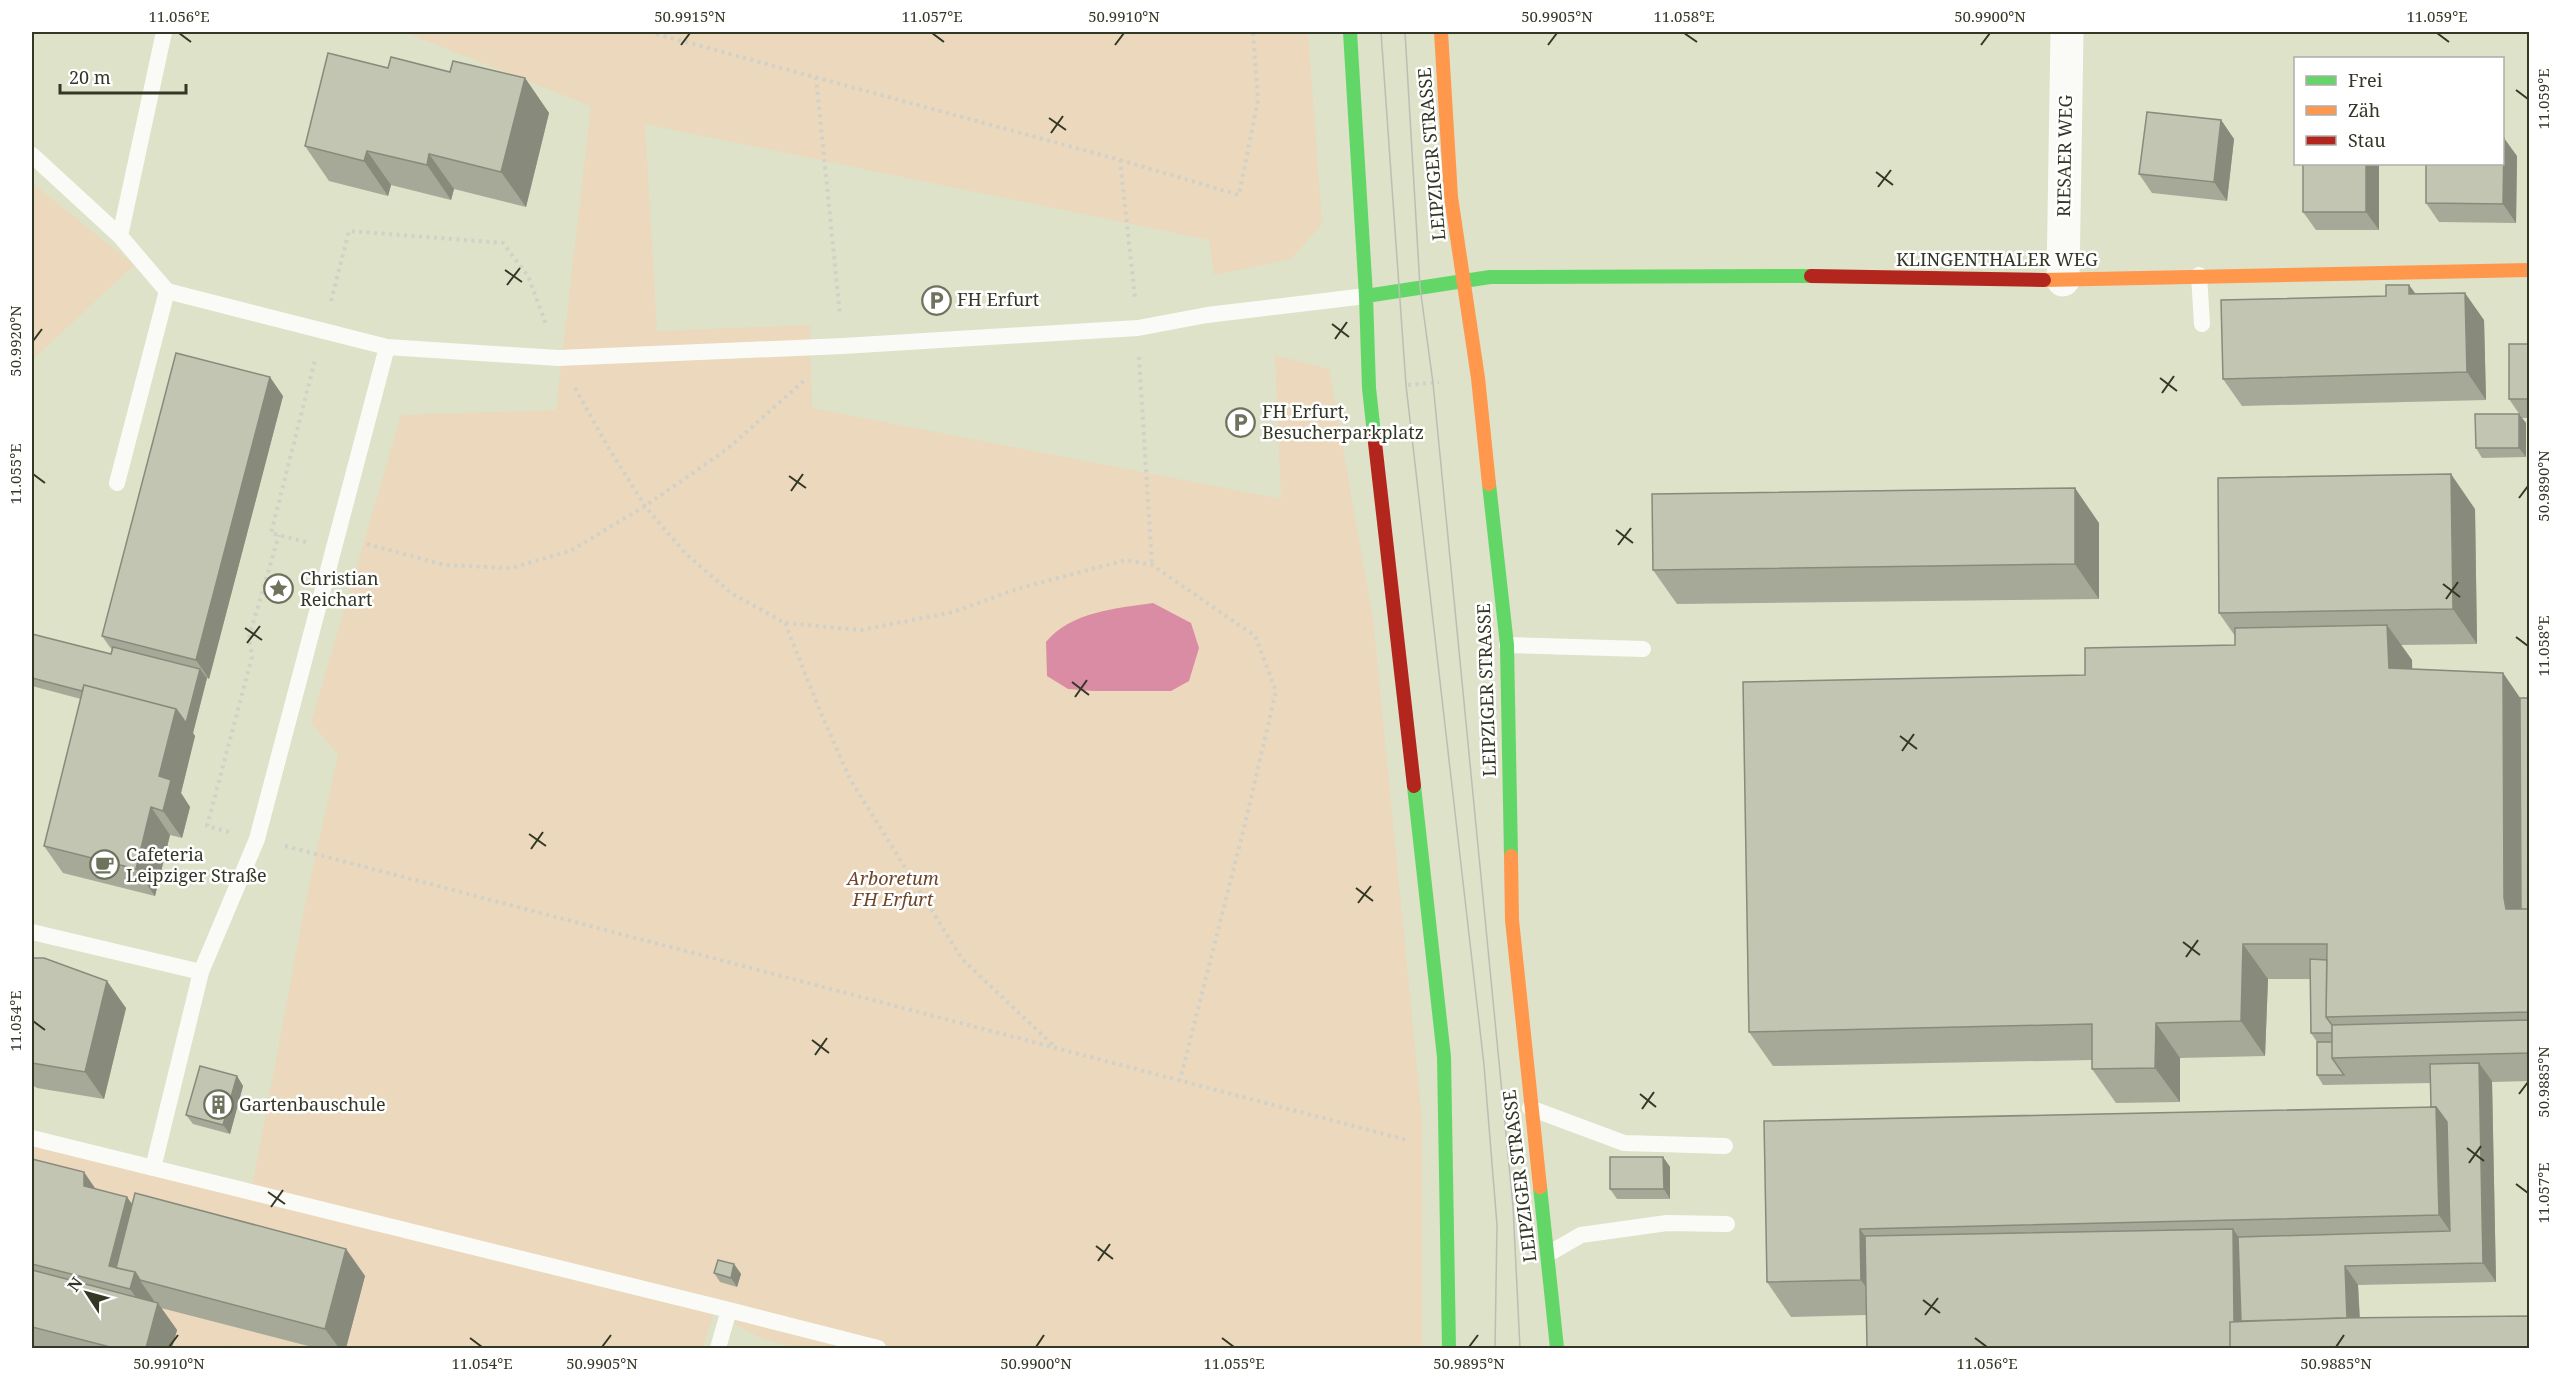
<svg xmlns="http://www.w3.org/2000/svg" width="2561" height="1380" viewBox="0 0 2561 1380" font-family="'Noto Serif',serif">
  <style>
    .green { fill: #ecd8bc }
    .water { fill: #da8ca4 }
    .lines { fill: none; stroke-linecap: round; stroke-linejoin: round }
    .path { stroke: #d0d2ca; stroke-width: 4; stroke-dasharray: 3 4.5; stroke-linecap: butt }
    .lane { stroke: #fafbf7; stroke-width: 16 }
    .street { stroke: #fafbf7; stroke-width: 33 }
    .fast { stroke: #63d668; stroke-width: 14 }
    .slow { stroke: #ff974d; stroke-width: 14 }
    .jam { stroke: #b3261e; stroke-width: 14 }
    .tram { stroke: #bcbdb7; stroke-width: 1.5 }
    .wall { fill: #a7a998 }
    .shaded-wall { fill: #888a7c }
    .building { fill: #c2c5b1; stroke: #888a7c; stroke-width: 1.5 }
    .ticks { fill: none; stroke: #333725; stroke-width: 2 }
    .labels { text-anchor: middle; stroke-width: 5; stroke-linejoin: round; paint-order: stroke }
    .street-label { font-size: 18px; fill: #333725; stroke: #fff }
    .poi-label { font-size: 18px; fill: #333725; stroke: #fff; text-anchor: start }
    .park-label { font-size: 18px; font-style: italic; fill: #6e4627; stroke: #fff }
    .neatline { fill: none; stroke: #333725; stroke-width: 2 }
    .ticks-label { font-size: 15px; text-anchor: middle; fill: #333725 }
  </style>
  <rect width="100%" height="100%" fill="#dde2c8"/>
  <path class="green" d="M404,32H1308L1322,224L1291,259L1214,275L1209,240L645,124L657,331L810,325L812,408L1281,499L1275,355L1329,369L1373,619L1422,1119V1348H798L760,1338L714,1312L703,1348H32V1136L251,1193L306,900L338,754L311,723L401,415L556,410L591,106Z
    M32,183L134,265L32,360Z"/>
  <path class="water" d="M1153,603L1191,623L1199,648L1189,681L1171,691H1093L1068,689L1047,676L1046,642C1070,612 1117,608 1153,603Z"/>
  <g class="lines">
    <path class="path" d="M649,32L1120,160L1135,298
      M2530,52V63
      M816,77L840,315
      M1120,160L1239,195L1258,100L1253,32
      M331,301L349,231L503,243L528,276L547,327
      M1139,357L1152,565
      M1408,385L1439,382
      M575,388L608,447L645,506L685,553L731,593L785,623L861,630L953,612L1020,588L1126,560L1152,565L1255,636L1276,691L1244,828L1180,1080
      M306,542L271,533L315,360
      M367,544L444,565L511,568L570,551L645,506L726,450L807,378
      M785,623L820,711L850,779L962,959L1055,1047
      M229,832L207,826L252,657L249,637L279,535
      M285,846L1407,1140
      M229,1348L230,1346"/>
    <path class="lane" d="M32,155L120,236L167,291L387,347L558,358L843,346L1138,328L1207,315L1366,296
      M120,236L164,32
      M2199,275L2202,324
      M117,483L167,291
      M1507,645L1643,649
      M32,932L201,972L153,1168
      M201,972L257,839L387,347
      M1530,1108L1624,1143L1725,1146
      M32,1138L729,1310
      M1548,1254L1581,1235L1667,1223L1727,1224
      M718,1348L729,1310L878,1348"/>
    <path class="street" d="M2063,280L2067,32"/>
    <path class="fast" d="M1350,32L1366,296L1369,388L1374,434
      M1366,296L1490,277L1811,276
      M1489,484L1507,645L1511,856
      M1414,786L1444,1057L1449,1348
      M1540,1187L1557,1348"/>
    <path class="slow" d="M1441,32L1451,197L1478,378L1489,484
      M2044,280L2530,270
      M1511,856L1512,920L1540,1187"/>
    <path class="jam" d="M1811,276L2044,280
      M1374,434L1414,786"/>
    <path class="tram" d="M1381,32L1406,385L1484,1065L1497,1225L1495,1348
      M1405,32L1420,287L1433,383L1513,1206L1520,1348"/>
  </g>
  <path class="wall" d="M388,68L525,78L549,113L526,207L454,189L451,200L391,185L388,196L329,181L305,146Z
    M2221,120L2234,139L2227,201L2152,193L2139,174Z
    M2517,156L2516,223L2439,222L2426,203Z
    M2303,164H2379V230H2316L2303,212Z
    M2409,285L2416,294L2484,320L2486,400L2242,406L2223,379Z
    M2529,328V418H2522L2509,399L2528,344Z
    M283,396L209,679L207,678L193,733L195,736L181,793L190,807L182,838L170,835L155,896L63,873L44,846L81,699L32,686V634L111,654L112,650L102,636Z
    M2519,414L2526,423V457L2482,458L2476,448Z
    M2475,509L2477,644L2401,645L2412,660V669L2503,673L2520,698H2529V1081L2492,1082L2496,1282L2358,1285L2360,1318L2529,1348L1866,1315L1791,1317L1767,1282L1764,1121L2431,1107V1083L2323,1085L2317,1075V1042L2311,1033L2310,979H2268L2265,1056L2180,1058V1102L2116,1103L2092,1069V1060L1773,1066L1749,1032L2085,675L2235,645V636L2219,613Z
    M2099,523V599L1677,604L1653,570Z
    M32,958L126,1008L104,1099L37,1088L32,1085Z
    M237,1076L243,1086L230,1134L193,1124L186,1115Z
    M1663,1157L1670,1167V1199H1617L1610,1189Z
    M32,1159L95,1188L132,1204L346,1249L365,1276L346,1348H316L161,1308L177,1330L172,1348H32Z
    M734,1264L741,1274L737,1287L720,1282L714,1273Z"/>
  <path class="shaded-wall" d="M525,78L549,113L526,207L501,172Z
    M2221,120L2234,139L2227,201L2214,182Z
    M2504,138L2517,156L2516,223L2503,204Z
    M367,151L391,185L388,196L364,161Z
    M429,154L454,189L451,200L427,165Z
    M2366,164H2379V230L2366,212Z
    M2409,285L2428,312L2409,294Z
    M2465,293L2484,320L2486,400L2467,372Z
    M270,377L283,396L209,679L196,660Z
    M2519,414L2526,423V457L2519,448Z
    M2451,474L2475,509L2477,644L2453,609Z
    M2075,488L2099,523V599L2075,564Z
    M2387,625L2412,660L2413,702L2389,668Z
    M200,669L207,678L193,733L195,736L181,793L190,807L182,838L163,811L159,776L176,709Z
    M2503,673L2527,708L2528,923L2506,909L2504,898Z
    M151,807L170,835L155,896L136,869Z
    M2528,909L2529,910V929L2528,928Z
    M2243,944L2268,979L2265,1056L2241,1021Z
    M107,981L126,1008L104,1099L85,1072Z
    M2156,1023L2180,1058V1102L2155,1068Z
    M2479,1063L2492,1081L2496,1282L2483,1263Z
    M237,1076L243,1086L230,1134L223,1125Z
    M2436,1107L2460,1141L2463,1250L2439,1215Z
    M1663,1157L1670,1167V1199L1664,1189Z
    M84,1172L108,1207L84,1186Z
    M127,1197L152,1231L139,1279L157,1305L158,1303L177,1330L172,1348H146L153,1322L130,1289L109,1266Z
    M1860,1229L1884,1264L1885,1315L1861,1280Z
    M2233,1229L2252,1256L2253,1337L2234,1348Z
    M346,1249L365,1276L346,1348H339L325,1329Z
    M734,1264L741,1274L737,1287L731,1278Z
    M2345,1266L2358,1285L2361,1348L2348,1334Z"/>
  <path class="building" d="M328,53L388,68L391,57L450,72L453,61L525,78L501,172L429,154L427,165L367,151L364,161L305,146Z
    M2147,112L2221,120L2214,182L2139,174Z
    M2502,138H2504L2503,204L2426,203V164H2502Z
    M2303,164H2366V212H2303Z
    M2386,285H2409V294L2465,293L2467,372L2223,379L2221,300L2386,296Z
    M2528,328H2529V405V399H2509V344H2528Z
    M176,353L270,377L196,660L102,636Z
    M2475,414H2519V448H2476Z
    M2451,474L2453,609L2219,613L2218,478Z
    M2075,488V564L1653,570L1652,494Z
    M2387,625L2389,668L2503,673L2504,898L2506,909H2528V928H2529V1012L2326,1017L2327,944H2243L2241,1021L2156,1023L2155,1068L2092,1069V1024L1749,1032L1743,682L2085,675V648L2235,645V628Z
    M32,634L111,654L113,647L200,669L186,723L176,709L84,685L82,691L32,678Z
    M84,685L176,709L159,776L171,780L163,811L151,807L136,869L44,846Z
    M2520,698H2529V910L2528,909H2521Z
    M32,958H44L107,981L85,1072L32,1063Z
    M2310,959L2327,960L2326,1017L2332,1025V1033H2311Z
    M2529,1020V1053L2332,1058V1025Z
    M2317,1042H2332V1058L2344,1075H2317Z
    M2479,1063L2483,1263L2345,1266L2347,1318L2241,1321L2238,1237L2450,1231L2447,1122L2436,1107H2431L2430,1064Z
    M200,1066L237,1076L223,1125L186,1115Z
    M2436,1107L2439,1215L1860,1229L1861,1280L1767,1282L1764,1121Z
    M1610,1157H1663L1664,1189H1610Z
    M32,1159L84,1172V1186L127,1197L109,1266L135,1272L130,1289L32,1264Z
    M135,1193L346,1249L325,1329L140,1280L135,1272L116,1268Z
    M2233,1229L2234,1322H2230V1348H1867L1865,1236Z
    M718,1260L734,1264L731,1278L714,1273Z
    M32,1270L158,1303L146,1348H114L32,1327Z
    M2529,1316V1348H2230V1322L2337,1318Z"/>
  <path class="ticks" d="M179,33L191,42M932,33L944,42M1684,33L1697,42M2437,33L2449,42M681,45L690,33M1115,45L1124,33M1548,45L1557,33M1981,45L1990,33M2516,90L2528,99M1049,118L1066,130M1051,133L1063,116M1876,172L1893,185M1878,187L1891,170M505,270L522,282M507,285L520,268M1332,324L1349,337M1335,339L1347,322M33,341L42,329M2160,378L2177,391M2162,393L2174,376M33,474L45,483M789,476L806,488M791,491L803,474M2519,498L2528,486M1616,530L1633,543M1618,545L1631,528M2443,584L2460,597M2446,599L2458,582M245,628L262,640M2516,637L2528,646M247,643L260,626M1072,682L1089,695M1075,697L1087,680M1900,736L1917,749M1902,751L1914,734M529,834L546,846M531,849L543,832M1356,888L1373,901M1358,903L1371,886M2183,942L2200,955M2186,957L2198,940M33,1021L45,1030M812,1040L829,1053M815,1055L827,1038M1640,1094L1656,1107M2519,1094L2528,1082M1642,1109L1654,1092M2467,1148L2484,1161M2469,1163L2481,1146M2516,1184L2528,1193M268,1192L285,1204M271,1207L283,1190M1096,1246L1113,1259M1098,1261L1110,1244M1923,1300L1940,1313M1925,1315L1938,1298M470,1338L482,1347M1222,1338L1234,1347M1975,1338L1987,1347M169,1347L178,1335M602,1347L611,1335M1036,1347L1044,1335M1469,1347L1478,1335M2336,1347L2344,1335"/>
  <defs>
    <symbol id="parking-ring" viewBox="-11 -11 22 22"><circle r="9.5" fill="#fff" stroke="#6e735e" stroke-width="1.5"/><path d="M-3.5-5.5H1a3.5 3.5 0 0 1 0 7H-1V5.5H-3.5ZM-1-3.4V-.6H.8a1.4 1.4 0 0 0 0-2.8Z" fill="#6e735e"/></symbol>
    <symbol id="sight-ring" viewBox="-11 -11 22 22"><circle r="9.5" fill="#fff" stroke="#6e735e" stroke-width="1.5"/><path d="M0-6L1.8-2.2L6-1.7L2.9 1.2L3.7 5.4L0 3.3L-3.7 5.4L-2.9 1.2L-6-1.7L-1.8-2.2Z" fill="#6e735e"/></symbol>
    <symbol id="cafe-ring" viewBox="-11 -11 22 22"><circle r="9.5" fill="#fff" stroke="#6e735e" stroke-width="1.5"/><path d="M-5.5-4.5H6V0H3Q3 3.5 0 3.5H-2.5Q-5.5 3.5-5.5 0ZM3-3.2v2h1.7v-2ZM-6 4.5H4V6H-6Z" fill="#6e735e"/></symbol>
    <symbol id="building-ring" viewBox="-11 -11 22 22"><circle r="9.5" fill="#fff" stroke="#6e735e" stroke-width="1.5"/><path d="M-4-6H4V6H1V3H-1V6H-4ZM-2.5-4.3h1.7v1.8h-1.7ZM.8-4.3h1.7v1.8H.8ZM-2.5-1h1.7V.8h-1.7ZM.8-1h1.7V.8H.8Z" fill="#6e735e"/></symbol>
  </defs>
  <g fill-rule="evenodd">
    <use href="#parking-ring" x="920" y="284" width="33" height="33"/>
    <use href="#parking-ring" x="1224" y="406" width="33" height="33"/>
    <use href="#sight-ring" x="262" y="572" width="33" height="33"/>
    <use href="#cafe-ring" x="88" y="848" width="33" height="33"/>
    <use href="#building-ring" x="202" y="1088" width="33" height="33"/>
  </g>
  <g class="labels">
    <g class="street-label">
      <text transform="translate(1432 154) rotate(-95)" y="6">LEIPZIGER STRASSE</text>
      <text transform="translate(2065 156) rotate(-89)" y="6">RIESAER WEG</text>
      <text x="1997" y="266">KLINGENTHALER WEG</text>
      <text transform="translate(1487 690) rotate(-92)" y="6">LEIPZIGER STRASSE</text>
      <text transform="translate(1520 1176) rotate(-97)" y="6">LEIPZIGER STRASSE</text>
    </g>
    <g class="poi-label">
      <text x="957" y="306">FH Erfurt</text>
      <text x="1262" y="418">FH Erfurt,<tspan x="1262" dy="21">Besucherparkplatz</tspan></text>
      <text x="300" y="585">Christian<tspan x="300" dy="21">Reichart</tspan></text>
      <text x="126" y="861">Cafeteria<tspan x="126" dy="21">Leipziger Straße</tspan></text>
      <text x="239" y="1111">Gartenbauschule</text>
    </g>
    <g class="park-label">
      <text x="893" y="885">Arboretum<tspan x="893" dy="21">FH Erfurt</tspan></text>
    </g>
  </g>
  <rect width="2561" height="1380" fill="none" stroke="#ffffff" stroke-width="66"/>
  <rect x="2294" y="57" width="210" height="108" fill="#ffffff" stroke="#adafa8" stroke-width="1.5"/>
  <rect x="2306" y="76" width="30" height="9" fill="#63d668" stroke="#adafa8" stroke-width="1.5"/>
  <text x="2348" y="87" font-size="18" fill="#333725">Frei</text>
  <rect x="2306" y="106" width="30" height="9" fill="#ff974d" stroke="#adafa8" stroke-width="1.5"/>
  <text x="2348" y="117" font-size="18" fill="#333725">Zäh</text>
  <rect x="2306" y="136" width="30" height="9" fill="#b3261e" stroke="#adafa8" stroke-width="1.5"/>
  <text x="2348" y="147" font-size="18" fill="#333725">Stau</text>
  <g transform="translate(87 1293) rotate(306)" stroke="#ffffff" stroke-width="4.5" paint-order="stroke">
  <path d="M0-4.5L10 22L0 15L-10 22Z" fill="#333725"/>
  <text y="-9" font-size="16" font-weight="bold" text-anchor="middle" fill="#333725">N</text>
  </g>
  <path d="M60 84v9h126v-9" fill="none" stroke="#333725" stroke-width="3"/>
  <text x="69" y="84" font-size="18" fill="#333725" stroke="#ffffff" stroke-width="4.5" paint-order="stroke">20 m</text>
  <rect x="33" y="33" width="2495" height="1314" class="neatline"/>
  <g class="ticks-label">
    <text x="179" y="22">11.056°E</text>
    <text x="690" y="22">50.9915°N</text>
    <text x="932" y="22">11.057°E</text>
    <text x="1124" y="22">50.9910°N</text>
    <text x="1557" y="22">50.9905°N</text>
    <text x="1684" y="22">11.058°E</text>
    <text x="1990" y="22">50.9900°N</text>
    <text x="2437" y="22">11.059°E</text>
    <text transform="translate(2544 99) rotate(-90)" y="5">11.059°E</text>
    <text transform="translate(16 341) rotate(-90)" y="5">50.9920°N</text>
    <text transform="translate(16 474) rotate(-90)" y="5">11.055°E</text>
    <text transform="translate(2544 486) rotate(-90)" y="5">50.9890°N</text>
    <text transform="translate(2544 646) rotate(-90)" y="5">11.058°E</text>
    <text transform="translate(16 1021) rotate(-90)" y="5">11.054°E</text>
    <text transform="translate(2544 1082) rotate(-90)" y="5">50.9885°N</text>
    <text transform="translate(2544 1193) rotate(-90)" y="5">11.057°E</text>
    <text x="169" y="1369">50.9910°N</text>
    <text x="482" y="1369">11.054°E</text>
    <text x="602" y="1369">50.9905°N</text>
    <text x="1036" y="1369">50.9900°N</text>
    <text x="1234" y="1369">11.055°E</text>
    <text x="1469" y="1369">50.9895°N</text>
    <text x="1987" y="1369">11.056°E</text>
    <text x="2336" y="1369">50.9885°N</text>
  </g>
</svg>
